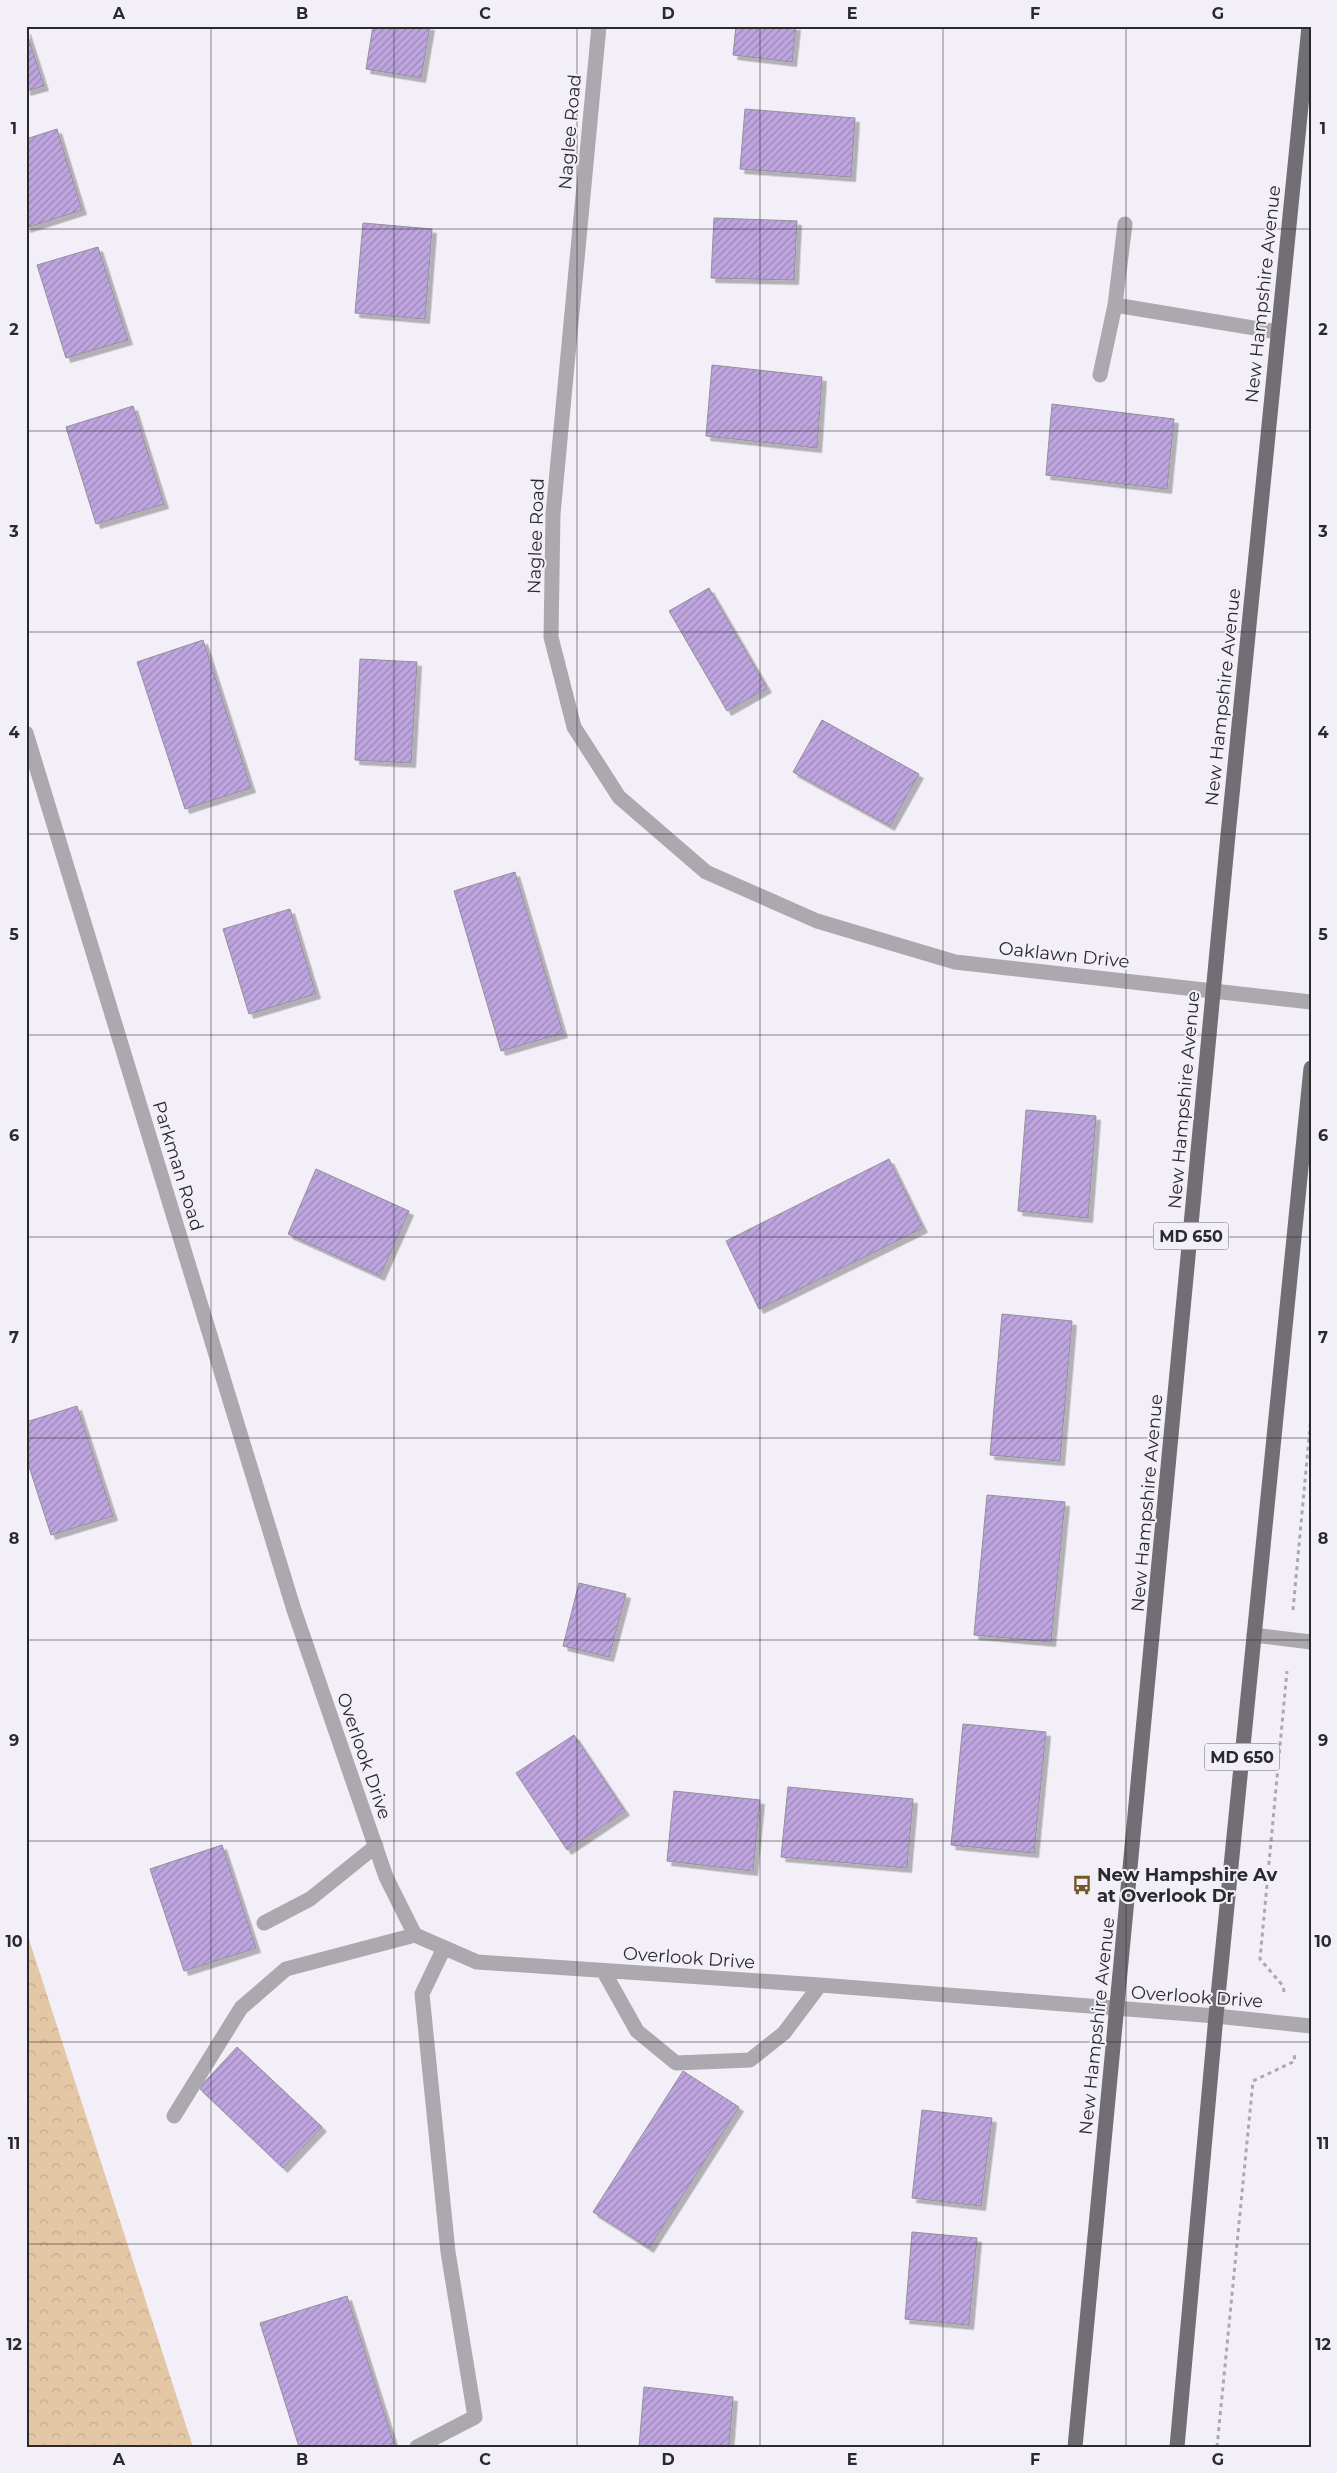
<svg xmlns="http://www.w3.org/2000/svg" width="1337" height="2473" viewBox="0 0 1337 2473" font-family="Montserrat,sans-serif">
  <style>
    .park { fill: url(#park-crowns) }
    .building { fill: url(#building-hatch); stroke: #939098; filter: url(#shadow) }
    .lines { fill: none; stroke-linecap: round; stroke-linejoin: round }
    .path { stroke: #aba8af; stroke-width: 3; stroke-dasharray: 4 4; stroke-linecap: butt }
    .minor { stroke: #aba9ad; stroke-width: 15 }
    .major { stroke: #716e74; stroke-width: 15 }
    .grid { fill: none; stroke: #2a292c; stroke-width: 1; stroke-opacity: 0.55 }
    .labels { text-anchor: middle; stroke-width: 4; stroke-linejoin: round; paint-order: stroke }
    .shield { fill: #f3eff8; stroke: #666469; stroke-width: 1 }
    .shield-label { font-size: 16px; font-weight: bold; fill: #2a292c }
    .street-label { font-size: 18px; fill: #2a292c; stroke: #f3eff8 }
    .poi-label { font-size: 18px; font-weight: bold; fill: #2a292c; stroke: #f3eff8; text-anchor: start }
    .neatline { fill: none; stroke: #2a292c; stroke-width: 2 }
    .grid-label { font-size: 16px; text-anchor: middle; font-weight: bold; fill: #2a292c }
  </style>
  <defs>
    <pattern id="park-crowns" width="20" height="18" patternUnits="userSpaceOnUse" patternTransform="scale(1.25)"><rect width="20" height="18" fill="#e4c8a5"/><path d="M2 6a3 3 0 1 1 6 0M12 15a3 3 0 1 1 6 0" fill="none" stroke="#c4ac8e"/></pattern>
    <pattern id="building-hatch" width="6" height="6" patternUnits="userSpaceOnUse" patternTransform="scale(1.25)"><rect width="6" height="6" fill="#bea5df"/><path d="M-1 1l2-2M0 6l6-6M5 7l2-2" fill="none" stroke="#9b86b5"/></pattern>
    <filter id="shadow"><feDropShadow dx="4.5" dy="4.5" stdDeviation="0" flood-color="#0004"/></filter>
  </defs>
  <rect width="100%" height="100%" fill="#f3eff8"/>
  <path class="park" d="M26,1930L193,2447H26Z"/>
  <path class="building" d="M373,26H430L421,78L366,69Z
    M736,26H796L792,62L733,55Z
    M26,30L44,86L26,91Z
    M745,109L855,118L851,177L740,169Z
    M57,129L82,210L26,228V139Z
    M714,218L797,221L794,280L711,278Z
    M363,223L432,229L425,319L355,313Z
    M98,247L128,340L66,358L37,265Z
    M712,365L822,377L817,448L706,436Z
    M1052,404L1174,419L1167,489L1046,475Z
    M133,406L164,504L96,524L66,427Z
    M709,588L767,688L727,711L669,611Z
    M203,640L251,788L185,809L137,662Z
    M360,659L417,662L411,763L355,760Z
    M822,720L919,774L890,826L793,772Z
    M515,872L563,1033L501,1051L454,891Z
    M290,909L316,994L249,1014L223,929Z
    M1026,1110L1096,1116L1088,1218L1018,1211Z
    M889,1159L923,1228L759,1309L726,1241Z
    M316,1169L409,1211L380,1276L288,1234Z
    M1002,1314L1072,1321L1060,1461L990,1455Z
    M77,1406L113,1516L51,1535L26,1457V1422Z
    M987,1495L1065,1502L1051,1642L974,1635Z
    M579,1583L626,1594L609,1657L563,1646Z
    M963,1724L1046,1732L1034,1853L951,1845Z
    M574,1735L625,1811L567,1850L516,1773Z
    M788,1787L913,1799L907,1868L781,1857Z
    M674,1791L760,1800L753,1871L667,1861Z
    M222,1845L256,1948L184,1971L150,1869Z
    M237,2047L322,2127L283,2168L199,2088Z
    M683,2071L739,2107L649,2248L593,2212Z
    M922,2110L992,2118L981,2206L912,2198Z
    M912,2232L977,2238L969,2325L905,2319Z
    M347,2296L395,2447H299L260,2323Z
    M644,2387L733,2397L729,2447H639Z"/>
  <g class="lines">
    <path class="path" d="M1293,1610L1311,1416
      M1284,1992L1283,1986L1260,1959L1287,1671
      M1217,2447L1253,2081L1295,2061L1294,2055"/>
    <path class="minor" d="M599,26L553,514L551,637L574,727L619,797L706,872L817,921L955,962L1311,1002
      M1125,224L1115,305L1278,332
      M1100,375L1115,305
      M26,733L294,1610L386,1877L415,1935L477,1962L820,1985L1216,2016L1311,2026
      M1254,1635L1311,1642
      M264,1923L310,1899L376,1846
      M604,1972L637,2031L676,2063L750,2060L784,2033L820,1985
      M174,2116L241,2008L286,1969L415,1935
      M417,2447L475,2417L448,2252L422,1994L444,1948"/>
    <path class="major" d="M1075,2447L1228,835L1309,26
      M1177,2447L1216,2016L1311,1068"/>
  </g>
  <path class="grid" d="M211,26V2447M394,26V2447M577,26V2447M760,26V2447M943,26V2447M1126,26V2447M26,229H1311M26,431H1311M26,632H1311M26,834H1311M26,1035H1311M26,1237H1311M26,1438H1311M26,1640H1311M26,1841H1311M26,2042H1311M26,2244H1311"/>
  <defs>
    <symbol id="bus-bare" viewBox="-9 -9 18 18"><path d="M-5-6H5V4H4V6H2V4H-2V6H-4V4H-5ZM-3.5-4V0h7V-4ZM-3.5 1.2v1.5H-2V1.2ZM2 1.2v1.5H3.5V1.2Z" fill="#75552b" stroke="#f3eff8" stroke-width="2.5" paint-order="stroke"/></symbol>
  </defs>
  <g fill-rule="evenodd">
    <use href="#bus-bare" x="1068" y="1871" width="28" height="28"/>
  </g>
  <g class="labels">
    <g class="shield">
      <rect x="1153.5" y="1222.5" width="75" height="27" rx="4"/>
      <rect x="1204.5" y="1743.5" width="75" height="27" rx="4"/>
    </g>
    <g class="shield-label">
      <text x="1191" y="1242">MD 650</text>
      <text x="1242" y="1763">MD 650</text>
    </g>
    <g class="street-label">
      <text transform="translate(570 132) rotate(-85)" y="6">Naglee Road</text>
      <text transform="translate(1263 294) rotate(-84)" y="6">New Hampshire Avenue</text>
      <text transform="translate(536 536) rotate(-88)" y="6">Naglee Road</text>
      <text transform="translate(1223 697) rotate(-84)" y="6">New Hampshire Avenue</text>
      <text transform="translate(1064 955) rotate(6)" y="6">Oaklawn Drive</text>
      <text transform="translate(1184 1100) rotate(-85)" y="6">New Hampshire Avenue</text>
      <text transform="translate(178 1166) rotate(73)" y="6">Parkman Road</text>
      <text transform="translate(1147 1503) rotate(-85)" y="6">New Hampshire Avenue</text>
      <text transform="translate(364 1756) rotate(71)" y="6">Overlook Drive</text>
      <text transform="translate(689 1958) rotate(4)" y="6">Overlook Drive</text>
      <text transform="translate(1197 1997) rotate(4)" y="6">Overlook Drive</text>
      <text transform="translate(1097 2026) rotate(-84)" y="6">New Hampshire Avenue</text>
    </g>
    <g class="poi-label">
      <text x="1097" y="1881">New Hampshire Av<tspan x="1097" dy="21">at Overlook Dr</tspan></text>
    </g>
  </g>
  <rect width="1337" height="2473" fill="none" stroke="#f3eff8" stroke-width="55"/>
  <rect x="28" y="28" width="1282" height="2418" class="neatline"/>
  <g class="grid-label">
    <text x="119" y="19">A</text>
    <text x="302" y="19">B</text>
    <text x="485" y="19">C</text>
    <text x="668" y="19">D</text>
    <text x="852" y="19">E</text>
    <text x="1035" y="19">F</text>
    <text x="1218" y="19">G</text>
    <text x="14" y="134">1</text>
    <text x="1323" y="134">1</text>
    <text x="14" y="335">2</text>
    <text x="1323" y="335">2</text>
    <text x="14" y="537">3</text>
    <text x="1323" y="537">3</text>
    <text x="14" y="738">4</text>
    <text x="1323" y="738">4</text>
    <text x="14" y="940">5</text>
    <text x="1323" y="940">5</text>
    <text x="14" y="1141">6</text>
    <text x="1323" y="1141">6</text>
    <text x="14" y="1343">7</text>
    <text x="1323" y="1343">7</text>
    <text x="14" y="1544">8</text>
    <text x="1323" y="1544">8</text>
    <text x="14" y="1746">9</text>
    <text x="1323" y="1746">9</text>
    <text x="14" y="1947">10</text>
    <text x="1323" y="1947">10</text>
    <text x="14" y="2149">11</text>
    <text x="1323" y="2149">11</text>
    <text x="14" y="2350">12</text>
    <text x="1323" y="2350">12</text>
    <text x="119" y="2465">A</text>
    <text x="302" y="2465">B</text>
    <text x="485" y="2465">C</text>
    <text x="668" y="2465">D</text>
    <text x="852" y="2465">E</text>
    <text x="1035" y="2465">F</text>
    <text x="1218" y="2465">G</text>
  </g>
</svg>
